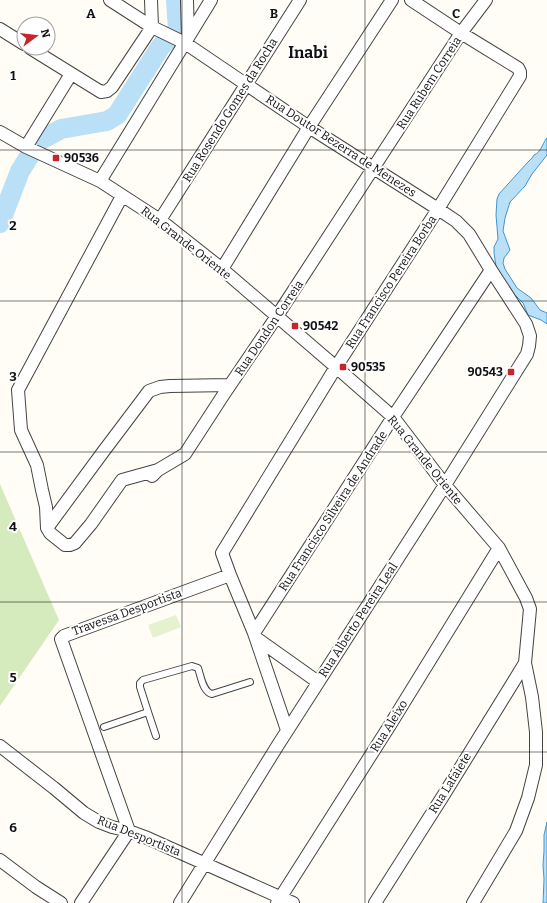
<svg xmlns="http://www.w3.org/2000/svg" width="547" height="903" viewBox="0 0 547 903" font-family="Bitter,serif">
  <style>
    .green { fill: #d5ebbd }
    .pitch { fill: #e6f2cf }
    .water { fill: #b9e0f7; stroke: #3f96cf }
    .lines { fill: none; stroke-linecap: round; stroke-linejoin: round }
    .river { stroke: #b9e0f7; stroke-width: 20 }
    .service-casing { stroke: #444; stroke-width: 8 }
    .minor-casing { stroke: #444; stroke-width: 14 }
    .service { stroke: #fff; stroke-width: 6 }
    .minor { stroke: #fff; stroke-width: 12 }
    .grid { fill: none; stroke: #111; stroke-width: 1; stroke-opacity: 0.55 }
    .poi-dot { fill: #c4262e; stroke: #fff; stroke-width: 1.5 }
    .labels { text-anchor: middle; stroke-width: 4; stroke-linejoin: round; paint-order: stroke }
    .street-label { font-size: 12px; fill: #111; stroke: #fff }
    .poi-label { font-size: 12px; font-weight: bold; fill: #111; stroke: #fff; text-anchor: start }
    .district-label { font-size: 16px; font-weight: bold; fill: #111; stroke: #fff }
    .grid-label { font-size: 13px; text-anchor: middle; font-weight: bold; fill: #111; stroke: #fff; stroke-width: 4; stroke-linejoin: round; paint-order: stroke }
  </style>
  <rect width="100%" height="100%" fill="#fffdf5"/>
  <path class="green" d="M0,484L59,620L0,706Z"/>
  <path class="pitch" d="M176,615L181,627L153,638L148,625Z"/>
  <path class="water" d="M547,138V155L532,174L525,186L510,202L505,218L503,231L510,250L504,258L503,263L505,269L517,288L531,298L540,310L547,313V324L541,320L528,315L523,303L512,292L500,276L496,266L494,253V247L498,239L496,215L497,199L499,194L527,163L532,158L534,155C541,152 542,145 546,139Z
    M547,822V903H543L544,879L543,865L544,851V835Z"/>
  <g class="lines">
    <path class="river" d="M0,223L20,171L39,141L61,129L107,121L117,115L161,46L178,30L176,0"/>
    <defs>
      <path id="service" d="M148,712L156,736
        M104,727L148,712L140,687V683L143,680L192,666L198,668C201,677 203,692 212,694L250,682"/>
      <path id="minor" d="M110,0L152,27L185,43L309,127L438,209L456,221L469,234L491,270L526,324L530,336L529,346L527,354L445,485L278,745L180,903
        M187,0L188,38
        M0,29L24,44
        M30,48L101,92L107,91L112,87L152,27L151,0
        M0,132L26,147L100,181L160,220L222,269L336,367L393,417L445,485L499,548L526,598L530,609L525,663L532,697L536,732V765L528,798L516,831L473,903
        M26,147L71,74
        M100,181L211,0
        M122,196L18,390L21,430L37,465L42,490L46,507L47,528L50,533L65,545H70L75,543L91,524L122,480L158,470
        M160,220L300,0
        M222,269L309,127L392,0
        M152,476L158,470L185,454L224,394L277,316L461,33L486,0
        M47,528L103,452L149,391L160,387L170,386L230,385
        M230,575L222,553L336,367L438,209L520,76V72L518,68L461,33L411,0
        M254,633L393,417L491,270
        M256,638L318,682
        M0,746L54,788L84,813L99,822L112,827L129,831L145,837L293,903
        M0,860L36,887L61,903
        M81,903L129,831L62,642L61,639L64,636L230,575L254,633L287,730
        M277,903L390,725L499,548
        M375,903L443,796L525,663"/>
    </defs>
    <use href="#service" class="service-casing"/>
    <use href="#minor" class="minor-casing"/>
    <use href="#service" class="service"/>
    <use href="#minor" class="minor"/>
  </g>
  <path class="grid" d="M182,0V903M365,0V903M0,150H547M0,301H547M0,452H547M0,602H547M0,752H547"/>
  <g class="poi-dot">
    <rect x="52" y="154" width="8" height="8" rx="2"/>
    <rect x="291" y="322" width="8" height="8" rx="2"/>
    <rect x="339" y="363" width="8" height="8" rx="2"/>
    <rect x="507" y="368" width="8" height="8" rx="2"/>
  </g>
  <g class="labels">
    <g class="street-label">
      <text transform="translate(429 83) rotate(-57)" y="4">Rua Rubem Correia</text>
      <text transform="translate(230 110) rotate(-58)" y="4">Rua Rosendo Gomes da Rocha</text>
      <text transform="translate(341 146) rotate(33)" y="4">Rua Doutor Bezerra de Menezes</text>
      <text transform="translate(186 243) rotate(38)" y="4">Rua Grande Oriente</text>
      <text transform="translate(391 282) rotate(-57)" y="4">Rua Francisco Pereira Borba</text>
      <text transform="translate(269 328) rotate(-56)" y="4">Rua Dondon Correia</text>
      <text transform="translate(425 460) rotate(51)" y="4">Rua Grande Oriente</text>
      <text transform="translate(333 511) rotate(-57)" y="4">Rua Francisco Silveira de Andrade</text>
      <text transform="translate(127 612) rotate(-20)" y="4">Travessa Desportista</text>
      <text transform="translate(358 620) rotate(-57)" y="4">Rua Alberto Pereira Leal</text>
      <text transform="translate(389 726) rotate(-58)" y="4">Rua Aleixo</text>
      <text transform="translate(450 783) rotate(-58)" y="4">Rua Lafaiete</text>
      <text transform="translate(139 836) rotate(22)" y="4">Rua Desportista</text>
    </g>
    <g class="poi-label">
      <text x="64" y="162">90536</text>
      <text x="303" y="330">90542</text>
      <text x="351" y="371">90535</text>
      <text x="503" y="376" text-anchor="end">90543</text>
    </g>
    <g class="district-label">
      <text x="308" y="58">Inabi</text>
    </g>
  </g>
  <g class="grid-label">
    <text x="91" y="18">A</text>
    <text x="274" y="18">B</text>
    <text x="456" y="18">C</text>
    <text x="13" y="80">1</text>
    <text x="13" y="230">2</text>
    <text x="13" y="381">3</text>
    <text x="13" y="531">4</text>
    <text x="13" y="682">5</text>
    <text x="13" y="832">6</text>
  </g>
  <g transform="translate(36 36) rotate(75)"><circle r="19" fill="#ffffff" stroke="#a0a0a0"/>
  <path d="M0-3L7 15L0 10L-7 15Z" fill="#c4262e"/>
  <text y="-6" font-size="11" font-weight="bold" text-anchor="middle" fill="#111111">N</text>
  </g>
</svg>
